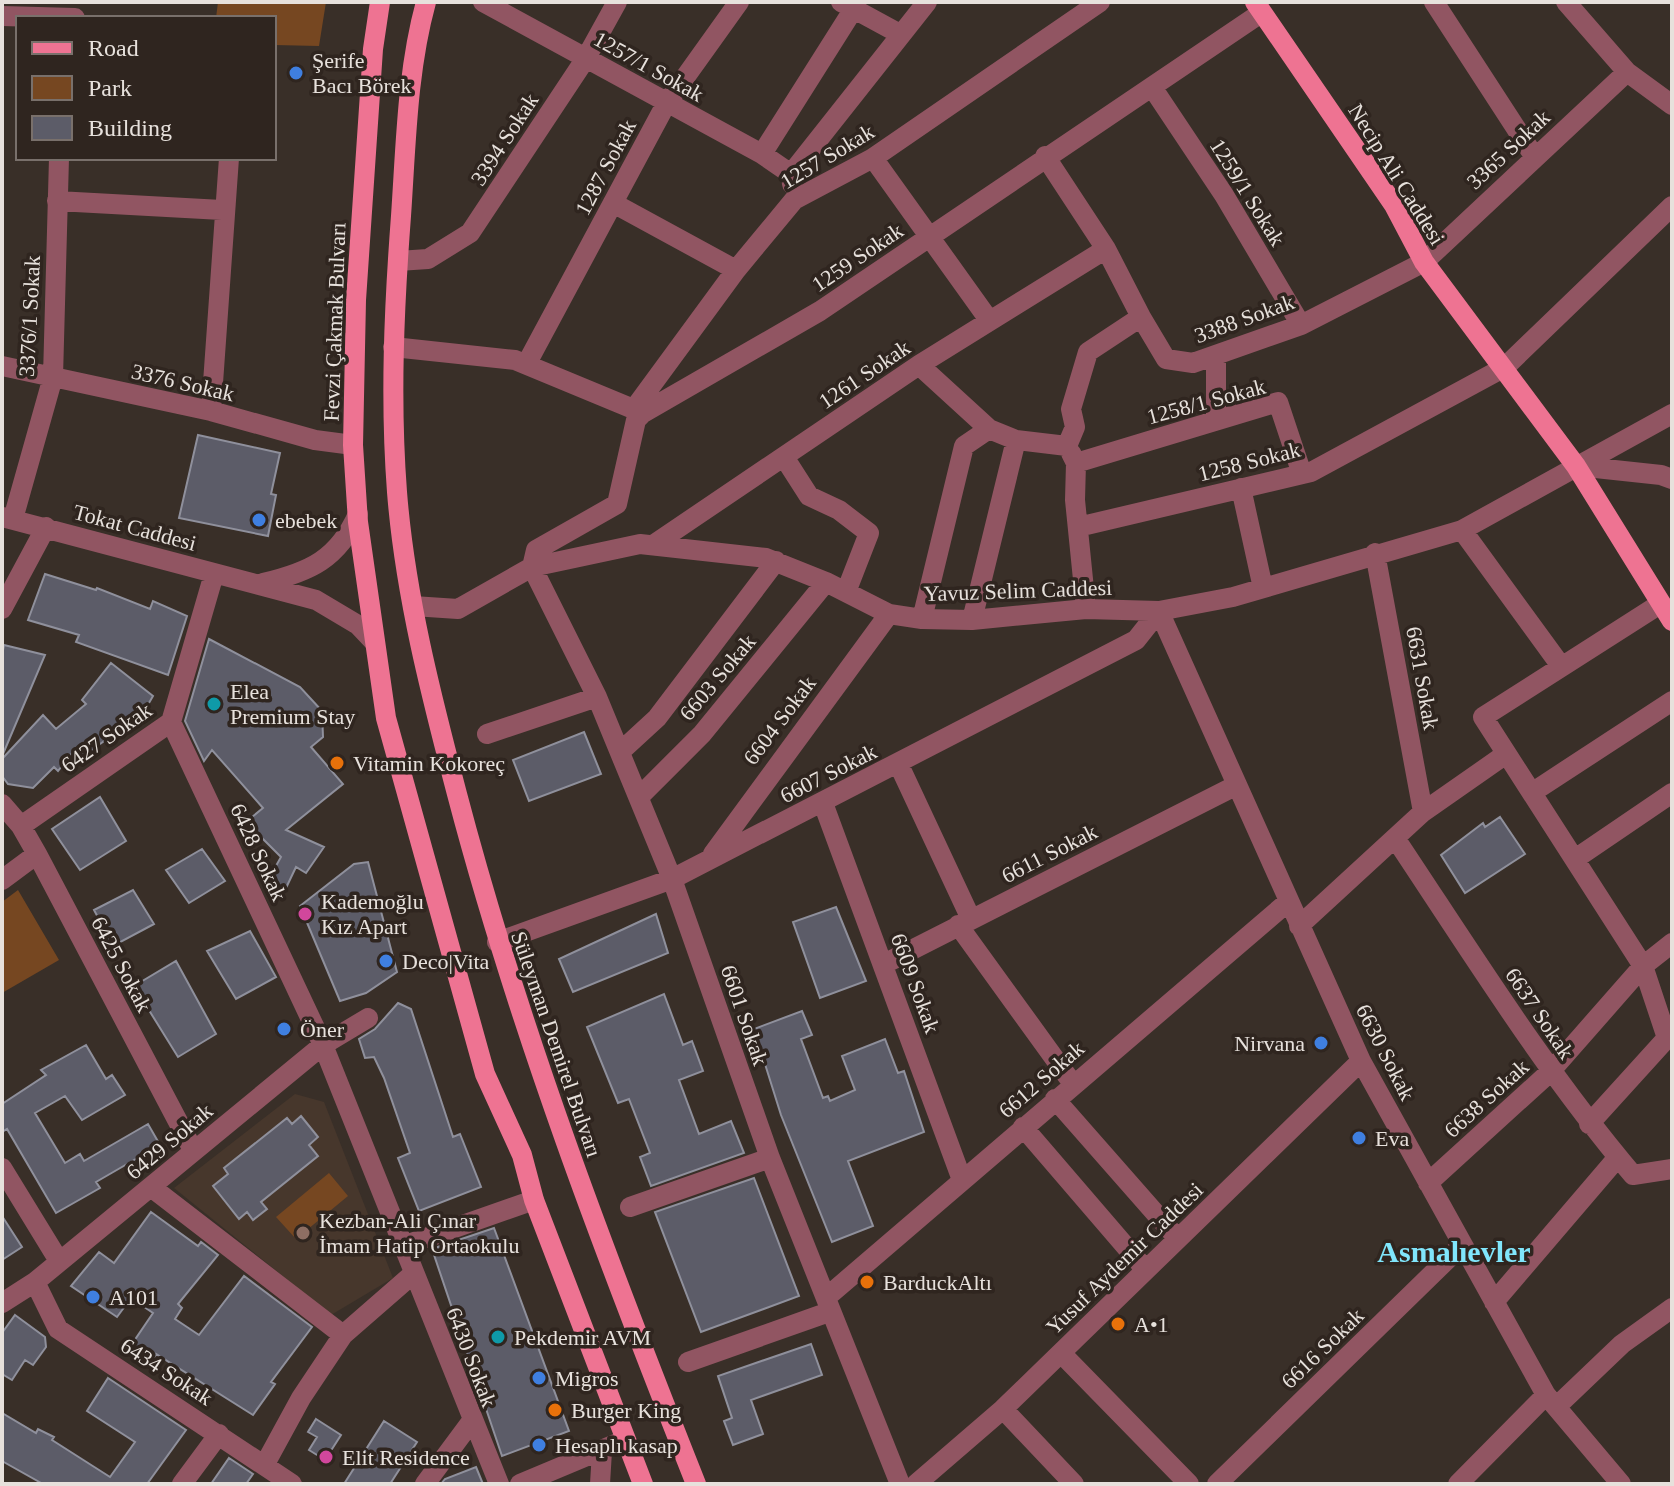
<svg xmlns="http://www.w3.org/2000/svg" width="1674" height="1486" viewBox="0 0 1674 1486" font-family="'Times New Roman',serif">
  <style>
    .built { fill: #47372c }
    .green { fill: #764721 }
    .building { fill: #5c5c68; stroke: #8f909c; stroke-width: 2 }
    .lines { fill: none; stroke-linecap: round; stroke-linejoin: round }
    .minor { stroke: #915562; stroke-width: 20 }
    .major { stroke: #ee7392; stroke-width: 20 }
    .shop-dot { fill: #3f7fe0; stroke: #2f251f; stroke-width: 3 }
    .culture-dot { fill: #0f9aa8; stroke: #2f251f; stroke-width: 3 }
    .food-dot { fill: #e8710a; stroke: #2f251f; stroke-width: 3 }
    .hotel-dot { fill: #d1479c; stroke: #2f251f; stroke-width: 3 }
    .education-dot { fill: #8d6e63; stroke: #2f251f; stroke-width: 3 }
    .labels { text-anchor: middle; stroke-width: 7; stroke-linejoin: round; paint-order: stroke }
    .poi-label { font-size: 22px; fill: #e7e1dc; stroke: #2f251f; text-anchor: start }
    .street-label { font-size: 22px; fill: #e7e1dc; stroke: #2f251f }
    .district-label { font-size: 30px; font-weight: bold; fill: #80e6fc; stroke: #2f251f }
  </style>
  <rect width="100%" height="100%" fill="#392f28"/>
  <path class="built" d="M295,1094L324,1102L393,1278L331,1315L174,1188Z"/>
  <path class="green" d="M218,2H326L319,46L274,45V18H216Z
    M18,890L59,960L2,993V902Z
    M329,1173L348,1196L296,1239L276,1217Z"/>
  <path class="building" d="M198,435L280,453L271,494L276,495L268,536L179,518Z
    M45,574L96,590L97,588L150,609L153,601L187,616L168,675L76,642L79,635L28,620Z
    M209,639L300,687L322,711L323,737L311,747L343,784L286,830L324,847L306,873L296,867L286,888L267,882L281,857L246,822L263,808L212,750L204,761L185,721Z
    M4,645L45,655L3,754L2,655Z
    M111,663L153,696L149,703L135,718L84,756L76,748L58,771L54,767L33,788L8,784L2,776V759L43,715L56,729L86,704L82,700Z
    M584,732L601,774L529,801L513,760Z
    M100,797L126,841L80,870L52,829Z
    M1500,817L1525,854L1465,893L1441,855L1483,823L1485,827Z
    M202,849L225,881L189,903L166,870Z
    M368,862L397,972L366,993L340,1001L300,906L354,864Z
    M133,890L154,924L113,946L94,910Z
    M836,907L866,981L820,998L793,922Z
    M656,914L668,953L573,992L559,959Z
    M250,931L276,977L236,999L207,951Z
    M176,961L216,1034L178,1057L134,986Z
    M664,994L683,1045L692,1041L703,1071L679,1080L699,1134L731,1121L744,1153L651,1186L640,1157L650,1153L629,1099L618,1103L587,1027Z
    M398,1003L411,1009L453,1137L460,1134L481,1187L419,1211L398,1158L410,1153L384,1078L374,1057L365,1058L359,1039L375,1029Z
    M802,1011L812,1035L801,1039L823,1098L828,1096L830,1101L855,1090L842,1056L885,1039L898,1073L904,1071L924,1132L848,1161L873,1226L832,1242L781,1115L754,1029Z
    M86,1045L106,1079L112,1075L125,1095L82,1120L65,1096L35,1113L65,1163L80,1154L84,1161L148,1124L160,1145L96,1182L100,1188L56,1213L7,1129L2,1132V1104L46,1075L41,1070Z
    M301,1116L318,1137L309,1145L318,1156L261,1202L267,1209L253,1220L247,1212L239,1219L213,1186L228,1174L224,1168L287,1118L292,1124Z
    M754,1178L799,1296L701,1332L655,1212Z
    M151,1212L198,1246L201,1242L218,1255L178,1304L182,1308L175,1319L199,1335L244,1276L312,1327L271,1382L275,1384L253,1415L156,1354L152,1361L130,1347L153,1313L131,1298L117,1317L71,1286L99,1252L114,1263Z
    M2,1216L22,1247L2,1260Z
    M494,1228L569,1431L502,1456L432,1249Z
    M15,1315L45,1337L46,1347L33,1365L25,1360L12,1380L2,1374V1333Z
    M811,1344L822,1375L751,1400L763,1434L733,1445L724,1421L732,1418L718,1376Z
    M108,1378L186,1430L147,1484H43L2,1461V1413L36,1433L38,1429L54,1437L52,1440L110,1477L135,1442L87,1411Z
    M316,1419L341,1435L325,1460L309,1450L317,1437L308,1432Z
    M384,1421L417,1442L390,1484H344Z
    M229,1458L253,1474L246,1484H211Z
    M476,1467L483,1484H441L445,1479Z"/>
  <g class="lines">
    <path class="minor" d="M483,2L762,154L791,174
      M841,2L900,34
      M1434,2L1534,156
      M1566,2L1627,72L1672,105
      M2,16L75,18
      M1152,87L1224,195L1301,325
      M762,154L853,10
      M1045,156L1106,249L1141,317
      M873,158L989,320
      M792,184L791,174L927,2
      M57,201L222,210
      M613,203L736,270
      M398,261L428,259L470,233L586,58L617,2
      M393,347L515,360L643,413
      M527,363L666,104L739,2
      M919,365L989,429L1016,440L1067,446L1075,427L1071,409L1088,352L1141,317L1166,359L1193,363L1301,325L1424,262L1627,72
      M2,366L211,411L315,440L353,445
      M634,409L736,270L794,200L873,158L1100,2
      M211,411L229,158
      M1216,420V357
      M1071,453L1076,463L1075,500L1086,609
      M784,457L809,496L839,510L869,533L846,592
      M1076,463L1278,402L1302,474
      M1577,466L1661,475L1672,479
      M1241,488L1263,588
      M2,517L316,600L358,625L375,643
      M13,519L53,377L59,158
      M1078,527L1311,472L1505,367L1672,206
      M1462,530L1561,666
      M653,545L919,365L1106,249
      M1375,553L1423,812
      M263,583C310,572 338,559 358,514
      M413,606L458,609L532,567L640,544L766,558L826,582L889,614L922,619L972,620L1086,609L1159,611L1233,597L1462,530L1672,414
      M2,609L46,527
      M922,619L964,446L989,429
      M972,620L1016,440
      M171,722L323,1045L499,1484
      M487,734L597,697
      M620,752L657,718L776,561
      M899,765L971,919
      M1533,792L1672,701
      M639,797L702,734L826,582
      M823,803L962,1180
      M2,804L21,826L37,854L193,1150
      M21,826L171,722L214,574
      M1395,838C1471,952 1544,1070 1633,1175L1672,1169
      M713,854L889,614
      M1575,859L1672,793
      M2,880L37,854
      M958,925L1073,1084
      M1299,926L1423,812L1506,754
      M497,942L672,879L1136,640L1159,611L1361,1061L1546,1395L1621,1484
      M884,964L1237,785
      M1055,1099L1178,1239
      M1589,1124L1667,1038L1643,966L1483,717L1660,604
      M1023,1127L1145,1269
      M2,1168L59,1261
      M1428,1183L1550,1072L1643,966L1672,943
      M151,1187L343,1335
      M630,1207L770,1158
      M403,1246L534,1200
      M35,1282L58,1329L292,1484
      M828,1296L1289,901
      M1494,1302L1618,1157
      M2,1303L35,1282L323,1045L368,1018
      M1061,1353L1189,1484
      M688,1362L829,1312
      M1556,1407L1622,1344L1672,1308
      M1003,1409L1074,1484
      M265,1464L301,1398L343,1335L413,1274
      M182,1484L219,1434
      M425,1484L471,1422
      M520,1484L625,1440
      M600,1484L602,1451
      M900,1484L770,1158L672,879L597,697L532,567L536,550L617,504L636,420L643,413L820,311L1261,13
      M916,1484L1003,1409L1361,1061
      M1217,1484L1461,1246
      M1458,1484L1546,1395"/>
    <path class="major" d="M380,2L373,49L356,300L353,445L358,522L386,718L485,1074L522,1155L534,1200L643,1484
      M426,2C407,71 406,144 401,216C394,308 390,400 397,492C405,594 431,695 457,794C519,1030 606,1257 696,1484
      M1255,2L1394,205L1424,262L1576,466L1672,621"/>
  </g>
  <g class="shop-dot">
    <circle cx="296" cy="73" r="8"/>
    <circle cx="259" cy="520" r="8"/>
    <circle cx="386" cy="961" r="8"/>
    <circle cx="284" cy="1029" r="8"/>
    <circle cx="1321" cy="1043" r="8"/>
    <circle cx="1359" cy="1138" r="8"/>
    <circle cx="93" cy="1297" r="8"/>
    <circle cx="539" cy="1378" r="8"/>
    <circle cx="539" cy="1445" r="8"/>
  </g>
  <g class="culture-dot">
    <circle cx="214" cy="704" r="8"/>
    <circle cx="498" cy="1337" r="8"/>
  </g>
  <g class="food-dot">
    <circle cx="337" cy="763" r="8"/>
    <circle cx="867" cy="1282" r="8"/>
    <circle cx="1118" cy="1324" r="8"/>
    <circle cx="555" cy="1410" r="8"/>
  </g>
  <g class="hotel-dot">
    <circle cx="305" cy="914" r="8"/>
    <circle cx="326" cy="1457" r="8"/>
  </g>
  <circle class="education-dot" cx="303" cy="1233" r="8"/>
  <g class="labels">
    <g class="poi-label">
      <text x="312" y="68">Şerife<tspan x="312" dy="25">Bacı Börek</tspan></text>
      <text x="275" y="528">ebebek</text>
      <text x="230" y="699">Elea<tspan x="230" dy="25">Premium Stay</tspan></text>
      <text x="353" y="771">Vitamin Kokoreç</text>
      <text x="321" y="909">Kademoğlu<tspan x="321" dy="25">Kız Apart</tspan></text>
      <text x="402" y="969">Deco|Vita</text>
      <text x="300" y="1037">Öner</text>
      <text x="1305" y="1051" text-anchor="end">Nirvana</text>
      <text x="1375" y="1146">Eva</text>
      <text x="319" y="1228">Kezban-Ali Çınar<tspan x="319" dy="25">İmam Hatip Ortaokulu</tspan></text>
      <text x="883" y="1290">BarduckAltı</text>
      <text x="109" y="1305">A101</text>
      <text x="1134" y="1332">A•1</text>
      <text x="514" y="1345">Pekdemir AVM</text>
      <text x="555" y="1386">Migros</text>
      <text x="571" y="1418">Burger King</text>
      <text x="555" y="1453">Hesaplı kasap</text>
      <text x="342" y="1465">Elit Residence</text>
    </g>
    <g class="street-label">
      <text transform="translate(649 66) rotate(29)" y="8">1257/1 Sokak</text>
      <text transform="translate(504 139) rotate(-57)" y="8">3394 Sokak</text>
      <text transform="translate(1508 149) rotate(-43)" y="8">3365 Sokak</text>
      <text transform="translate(827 156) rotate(-31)" y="8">1257 Sokak</text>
      <text transform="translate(605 167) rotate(-62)" y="8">1287 Sokak</text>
      <text transform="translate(1397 174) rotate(58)" y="8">Necip Ali Caddesi</text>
      <text transform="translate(1248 192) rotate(58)" y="8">1259/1 Sokak</text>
      <text transform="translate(857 257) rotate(-34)" y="8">1259 Sokak</text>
      <text transform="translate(29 316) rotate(-87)" y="8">3376/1 Sokak</text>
      <text transform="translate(1244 318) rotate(-20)" y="8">3388 Sokak</text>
      <text transform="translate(334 322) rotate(-88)" y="8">Fevzi Çakmak Bulvarı</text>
      <text transform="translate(864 374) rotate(-34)" y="8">1261 Sokak</text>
      <text transform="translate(183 382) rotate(13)" y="8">3376 Sokak</text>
      <text transform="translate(1206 401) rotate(-15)" y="8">1258/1 Sokak</text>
      <text transform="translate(1249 461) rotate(-14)" y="8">1258 Sokak</text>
      <text transform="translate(135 527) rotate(15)" y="8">Tokat Caddesi</text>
      <text transform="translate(1018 590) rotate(-2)" y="8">Yavuz Selim Caddesi</text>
      <text transform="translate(717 677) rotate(-50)" y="8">6603 Sokak</text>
      <text transform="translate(1423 678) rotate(80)" y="8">6631 Sokak</text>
      <text transform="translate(779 720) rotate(-53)" y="8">6604 Sokak</text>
      <text transform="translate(106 737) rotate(-35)" y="8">6427 Sokak</text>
      <text transform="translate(828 773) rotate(-27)" y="8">6607 Sokak</text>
      <text transform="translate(259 852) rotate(65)" y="8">6428 Sokak</text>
      <text transform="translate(1049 853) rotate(-27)" y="8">6611 Sokak</text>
      <text transform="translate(122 964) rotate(62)" y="8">6425 Sokak</text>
      <text transform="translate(916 983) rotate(70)" y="8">6609 Sokak</text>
      <text transform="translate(1540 1013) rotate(56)" y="8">6637 Sokak</text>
      <text transform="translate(745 1015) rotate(71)" y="8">6601 Sokak</text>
      <text transform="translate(557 1044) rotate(71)" y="8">Süleyman Demirel Bulvarı</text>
      <text transform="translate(1386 1052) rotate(63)" y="8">6630 Sokak</text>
      <text transform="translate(1041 1079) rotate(-41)" y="8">6612 Sokak</text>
      <text transform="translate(1486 1098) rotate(-42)" y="8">6638 Sokak</text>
      <text transform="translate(169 1141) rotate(-40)" y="8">6429 Sokak</text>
      <text transform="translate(1124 1258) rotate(-44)" y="8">Yusuf Aydemir Caddesi</text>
      <text transform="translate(1322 1348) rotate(-44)" y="8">6616 Sokak</text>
      <text transform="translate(472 1357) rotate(69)" y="8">6430 Sokak</text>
      <text transform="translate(167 1371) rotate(33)" y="8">6434 Sokak</text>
    </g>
    <g class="district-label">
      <text x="1454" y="1262">Asmalıevler</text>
    </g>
  </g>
  <rect width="1674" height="1486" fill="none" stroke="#e7e1dc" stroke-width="8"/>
  <rect x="16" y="16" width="260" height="144" fill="#2f251f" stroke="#79706b" stroke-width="2"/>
  <rect x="32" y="42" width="40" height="12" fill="#ee7392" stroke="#79706b" stroke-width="2"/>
  <text x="88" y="56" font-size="24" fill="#e7e1dc">Road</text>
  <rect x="32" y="76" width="40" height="24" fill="#764721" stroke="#79706b" stroke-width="2"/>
  <text x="88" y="96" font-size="24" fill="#e7e1dc">Park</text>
  <rect x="32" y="116" width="40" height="24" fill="#5c5c68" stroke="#79706b" stroke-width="2"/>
  <text x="88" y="136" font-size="24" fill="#e7e1dc">Building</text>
</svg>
